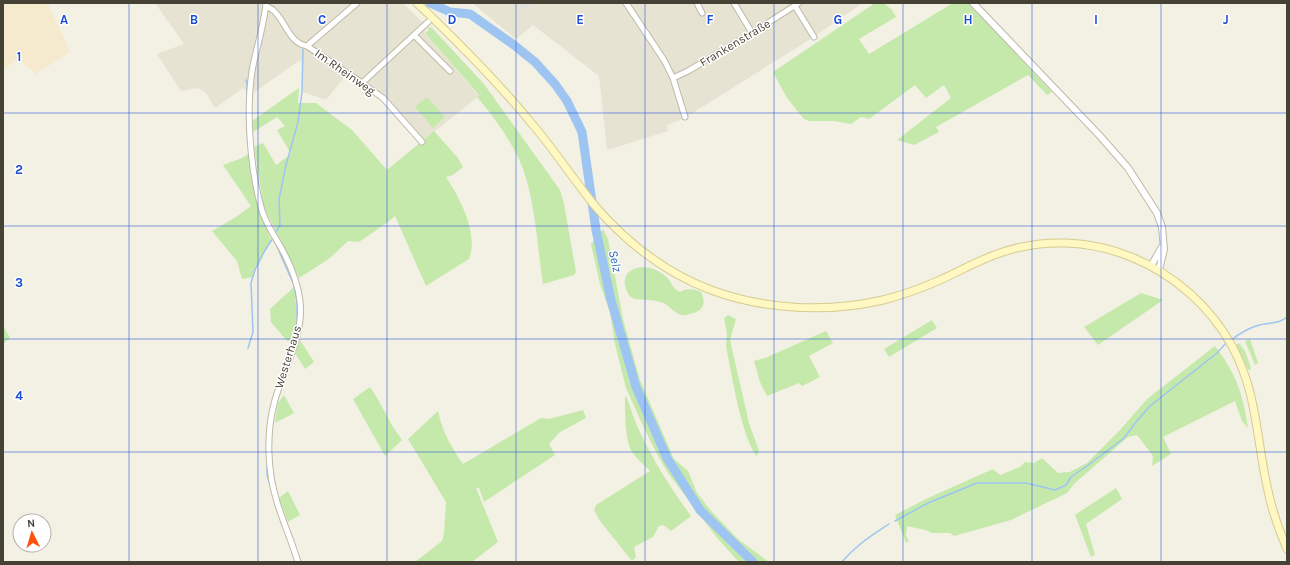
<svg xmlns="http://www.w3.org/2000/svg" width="1290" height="565" viewBox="0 0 1290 565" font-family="Karla,sans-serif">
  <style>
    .residential { fill: #e7e3d2 }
    .commercial { fill: #f6eace }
    .green { fill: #c5e9ab }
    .parking { fill: #e3e1dd }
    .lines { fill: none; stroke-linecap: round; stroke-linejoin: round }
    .stream { stroke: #9ec5f2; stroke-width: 1.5 }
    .river { stroke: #9ec5f2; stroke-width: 9 }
    .minor-casing { stroke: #beb9a7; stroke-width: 7 }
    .tertiary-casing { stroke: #beb9a7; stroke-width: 8 }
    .secondary-casing { stroke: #d5cc92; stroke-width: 9 }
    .minor { stroke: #fff; stroke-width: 5 }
    .tertiary { stroke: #fff; stroke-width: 6 }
    .secondary { stroke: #fff8c2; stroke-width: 7 }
    .grid { fill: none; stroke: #1d4ed8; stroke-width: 1; stroke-opacity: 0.55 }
    .labels { text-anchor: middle; stroke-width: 3; stroke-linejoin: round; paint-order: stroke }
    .street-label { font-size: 12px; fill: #454134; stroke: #fff }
    .water-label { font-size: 13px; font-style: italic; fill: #2a68b4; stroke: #fff }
    .grid-label { font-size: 13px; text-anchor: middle; font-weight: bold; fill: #1d4ed8; stroke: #fff; stroke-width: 3; stroke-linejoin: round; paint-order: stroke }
  </style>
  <rect width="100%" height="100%" fill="#f3f0e4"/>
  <path class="residential" d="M155,3H403L428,28L424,32L479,96L420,143L381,100L346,75L326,100L303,92L302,64L300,60L252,94L243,88L215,108L206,93L198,88L181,91L157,54L184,44Z
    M472,3H863L812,38L683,119L667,125L668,131L607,150L599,76L533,25L516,39Z"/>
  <path class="commercial" d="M3,3H48L70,52L36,74L18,58L3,70Z"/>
  <path class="green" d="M875,3H884L892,10L896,17L859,39L869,54L953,3H969L1052,92L1047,95L1028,75L936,127L939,132L914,145L897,140L951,98L944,85L926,98L915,85L869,119L861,117L851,124L834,121H810L804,119L787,98L773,72Z
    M429,27L432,28L484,84L560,190L564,204L576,272L574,275L543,284C537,246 536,206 523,169C513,143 495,118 477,97L479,95L425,33L429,30L428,28Z
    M299,88L298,103H316L352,130L387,170L434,131L458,158L463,167L453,175L446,177C460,198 479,234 469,259L426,286L395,216L388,222L359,242L348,241L330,258L299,278L264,207L254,147L263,143L276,165L291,154L277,130L285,126L277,117L253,132L252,121Z
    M427,97L445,117L433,128L415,107Z
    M250,153L258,205L271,240L258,263L253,277L242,279L237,261L212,231L236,217L251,206L223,165L242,158Z
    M603,229L608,239L623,319L640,380L674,459L688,471L697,493L712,512L739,540L769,562H739L718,539L668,473L658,456L644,428L626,388L615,344L610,312L600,284L591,244Z
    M641,267C652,267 662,271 669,280C672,284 674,290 680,292C687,288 694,289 701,292C706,302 704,310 693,313C690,314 685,316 681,315C674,313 669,305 663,303C658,301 652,300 648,300C637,299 629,301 626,288C625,285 624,283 625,279C627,271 633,269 641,267Z
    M294,287C297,305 297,323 294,341H287L271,322L270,309Z
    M1141,293L1163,300L1098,345L1084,327Z
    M728,315L736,319L730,340L749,423L759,451L757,456C742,440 731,371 726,346L727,334L724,318Z
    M932,320L937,328L889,357L884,349Z
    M3,325L10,338L3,344Z
    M826,331L833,343L809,356L820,377L802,386L799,383L767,396L760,382L754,361L765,358Z
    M1250,339L1258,363L1255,365L1245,341Z
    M300,340L314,362L305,369L295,353Z
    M1239,343L1245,351L1251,368L1249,371L1236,345Z
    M1215,346C1220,353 1225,359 1229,367C1240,385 1245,407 1248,428L1242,421L1235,401L1163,437L1171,454L1152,466L1153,456L1137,435L1128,437L1075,483L1067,493L1011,520L954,536L950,533H932L925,530L907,526L906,536L909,541L906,543L895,515L928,498L993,469L1000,475L1020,467L1025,462L1034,463L1042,458L1058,473L1070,472L1087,463L1120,430L1147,399Z
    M370,387C382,404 389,423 402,440L385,456L353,399Z
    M284,395L294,413L275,423L278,403Z
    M625,396L627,398C631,409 635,422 640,432C654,462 672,490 691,516L671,531L663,525L659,526L653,537L634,547L636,557L632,561L600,521L594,510L596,505L650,471C644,465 637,459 632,452C625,442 625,409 625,396Z
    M583,410L586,418L560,432L549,444L555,455L484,502L479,488H476L498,542L472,562H415L442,541L444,533L446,502L408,439L438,411C442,431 451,447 463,464L541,418L549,419Z
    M1116,488L1122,499L1086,524L1095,555L1091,557L1075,515Z
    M288,491L300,515L288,522L279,498Z"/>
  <path class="parking" d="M517,3H536L523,11Z"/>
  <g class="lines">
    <path class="stream" d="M246,80L247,84
      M247,102V86
      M247,103V132
      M275,234L280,225L279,199L286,165L298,122L302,92L303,49
      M274,240L278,249
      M279,251L293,283
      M294,286L297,301V324
      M1231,340C1239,334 1247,329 1256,326C1267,322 1278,325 1287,317
      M248,348L253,332L251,283L255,270L264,252L273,238
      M277,387L292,345
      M267,452V475L271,488
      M895,521L928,503L977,483H1026L1055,490L1066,485L1071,477L1087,466L1124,438L1136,422L1150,406L1217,353L1226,343
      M842,562C856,545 871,536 889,524"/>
    <path class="river" d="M430,3L450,12L470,14L514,45L535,62L555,84L567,101L582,132L596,230L611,300L636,387L667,458L700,510L753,562"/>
    <defs>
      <path id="minor" d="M266,3C264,26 256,49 252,71C246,111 250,168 261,207C265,224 277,239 285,255C292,269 298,285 300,301C304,336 284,368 275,400C266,432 267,470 277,502C283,522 292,542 298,562
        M626,3L664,60L673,78L685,117
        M697,3L702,13
        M734,3L752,33
        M266,6C268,7 272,9 274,11C286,22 289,43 307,46L362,83L383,98L422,142
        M795,6L814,37
        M414,35L450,71
        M307,46L357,3
        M673,78L688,71L752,33L799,3
        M362,83L428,22"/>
      <path id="tertiary" d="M973,3L1100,136L1128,168L1157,213L1162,227L1164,249L1159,270
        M1151,266L1162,247"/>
      <path id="secondary" d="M417,3C458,42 497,81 533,125C555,151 574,180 595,206C627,243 666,273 711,290C766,310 827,313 883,300C903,295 922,288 940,280C960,271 979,260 1000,253C1089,222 1187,265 1232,346C1257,392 1256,436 1267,486C1271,507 1278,528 1287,549"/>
    </defs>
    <use href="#minor" class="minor-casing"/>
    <use href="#tertiary" class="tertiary-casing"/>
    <use href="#secondary" class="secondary-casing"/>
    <use href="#minor" class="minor"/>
    <use href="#tertiary" class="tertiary"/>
    <use href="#secondary" class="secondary"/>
  </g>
  <path class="grid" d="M129,3V562M258,3V562M387,3V562M516,3V562M645,3V562M774,3V562M903,3V562M1032,3V562M1161,3V562M3,113H1287M3,226H1287M3,339H1287M3,452H1287"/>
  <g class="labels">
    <g class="street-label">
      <text transform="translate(735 43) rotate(-31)" y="4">Frankenstraße</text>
      <text transform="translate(345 72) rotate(35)" y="4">Im Rheinweg</text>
      <text transform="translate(288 357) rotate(-73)" y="4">Westerhaus</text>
    </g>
    <g class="water-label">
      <text transform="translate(616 261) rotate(78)" y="5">Selz</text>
    </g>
  </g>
  <g class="grid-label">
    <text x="64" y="24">A</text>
    <text x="194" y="24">B</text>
    <text x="322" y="24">C</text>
    <text x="452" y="24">D</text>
    <text x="580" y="24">E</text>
    <text x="710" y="24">F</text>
    <text x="838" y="24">G</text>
    <text x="968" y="24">H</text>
    <text x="1096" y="24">I</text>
    <text x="1226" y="24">J</text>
    <text x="19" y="61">1</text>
    <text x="19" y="174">2</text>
    <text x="19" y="287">3</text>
    <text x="19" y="400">4</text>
  </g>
  <rect width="1290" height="565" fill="none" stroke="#454134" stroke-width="8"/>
  <g transform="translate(32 533) rotate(355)"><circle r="19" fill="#ffffff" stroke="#b5b3ae"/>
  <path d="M0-3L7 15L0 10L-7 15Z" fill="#ff520f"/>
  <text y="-6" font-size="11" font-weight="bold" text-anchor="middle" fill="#454134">N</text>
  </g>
</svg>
